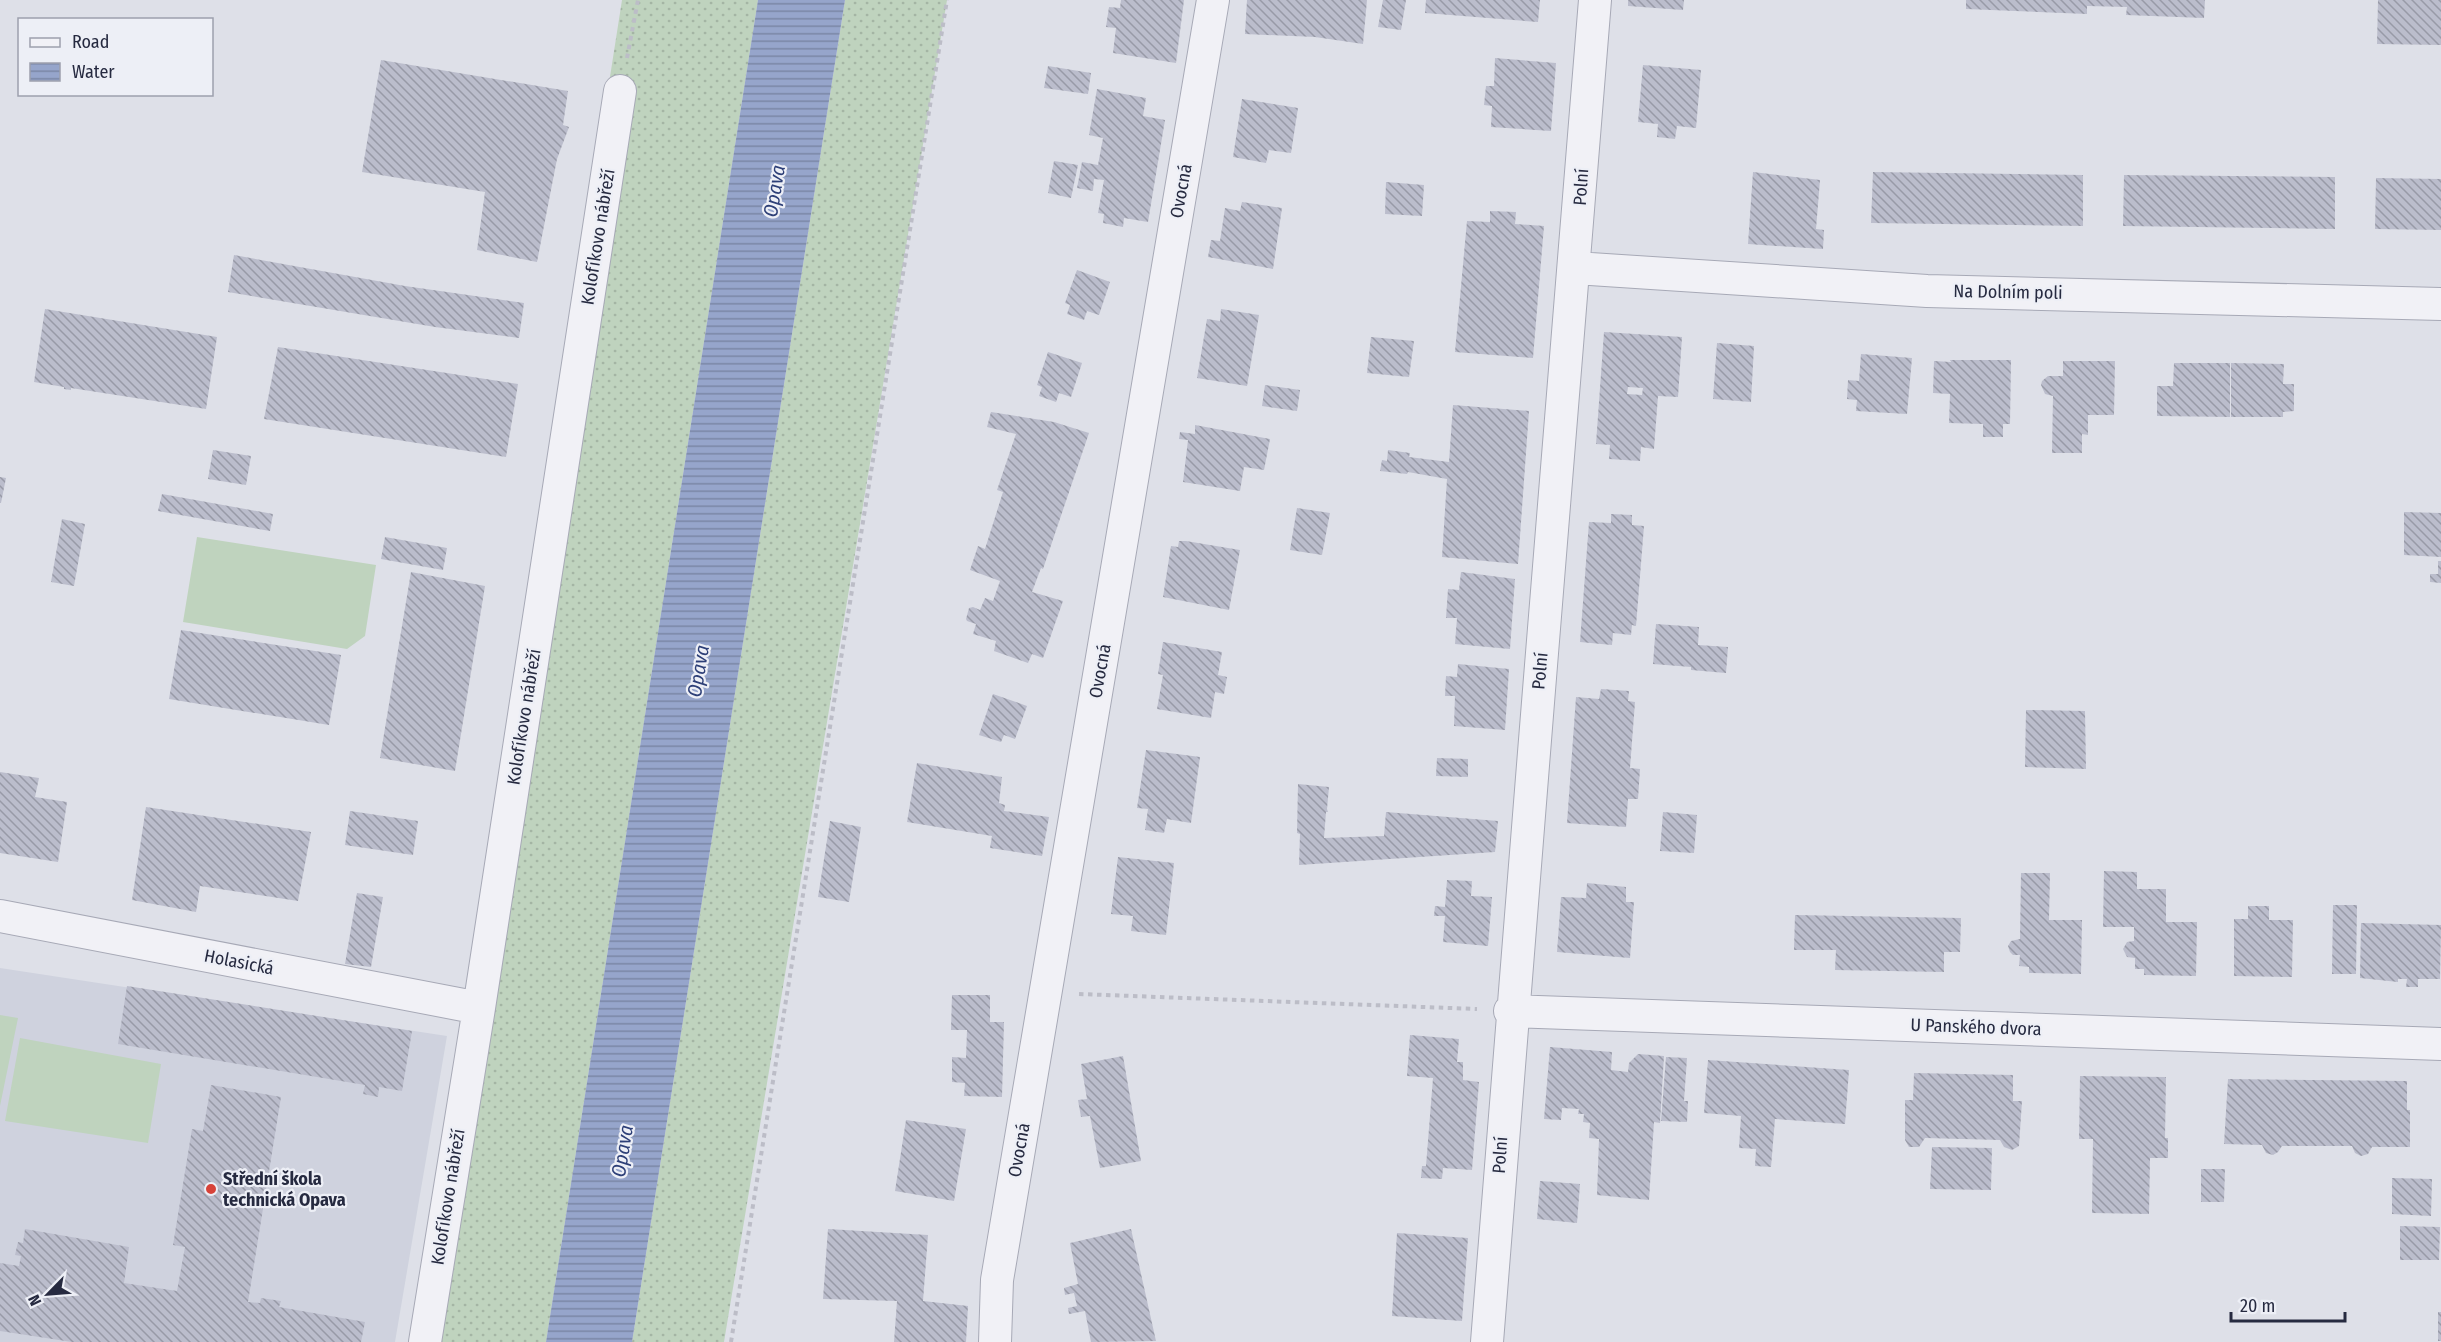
<svg xmlns="http://www.w3.org/2000/svg" width="2441" height="1342" viewBox="0 0 2441 1342" font-family="'Fira Sans Condensed',sans-serif">
  <style>
    .built { fill: #cfd2de }
    .grass { fill: url(#grass-dots) }
    .garden { fill: #bfd3be }
    .water { fill: url(#water-rules) }
    .building { fill: url(#building-back-hatch); fill-rule: evenodd }
    .lines { fill: none; stroke-linecap: round; stroke-linejoin: round }
    .minor-casing { stroke: #a7a9b6; stroke-width: 34 }
    .path { stroke: #bcbdc7; stroke-width: 4; stroke-dasharray: 4.5 4.5; stroke-linecap: butt }
    .minor { stroke: #f1f1f6; stroke-width: 32 }
    .poi-dot { fill: #d74239; stroke: #edeff6; stroke-width: 2 }
    .labels { text-anchor: middle; stroke-width: 4.5; stroke-linejoin: round; paint-order: stroke }
    .street-label { font-size: 18px; fill: #262a40; stroke: #edeff6 }
    .poi-label { font-size: 18px; font-weight: bold; fill: #262a40; stroke: #edeff6; text-anchor: start }
    .water-label { font-size: 20px; font-style: italic; fill: #2d3f77; stroke: #edeff6 }
  </style>
  <defs>
    <pattern id="grass-dots" width="8" height="8" patternUnits="userSpaceOnUse" patternTransform="scale(1.5)"><rect width="8" height="8" fill="#bfd3be"/><path d="M2 2h.1M6 6h.1" fill="none" stroke="#a4b5a4" stroke-width="1.8" stroke-linecap="round"/></pattern>
    <pattern id="water-rules" width="6" height="5" patternUnits="userSpaceOnUse" patternTransform="scale(1.5)"><rect width="6" height="5" fill="#96a5cb"/><path d="M0 2.5h6" fill="none" stroke="#7a87a6"/></pattern>
    <pattern id="building-back-hatch" width="6" height="6" patternUnits="userSpaceOnUse" patternTransform="scale(1.5)"><rect width="6" height="6" fill="#bbbdcc"/><path d="M-1 5l2 2M0 0l6 6M5-1l2 2" fill="none" stroke="#989aa7"/></pattern>
  </defs>
  <rect width="100%" height="100%" fill="#dee0e8"/>
  <path class="built" d="M0,968L447,1036L395,1342H0Z"/>
  <path class="grass" d="M622,0H758L546,1342H424L462,1024Z
    M845,0H947L724,1342H632Z"/>
  <path class="garden" d="M197,537L376,565L365,636L347,649L183,622Z
    M0,1015L18,1018L0,1106Z
    M20,1038L161,1064L148,1143L5,1121Z"/>
  <path class="water" d="M758,0H845L632,1342H546Z"/>
  <path class="building" d="M1121,0H1184L1176,63L1113,53L1116,28L1106,27L1109,7L1120,8Z
    M1247,0H1367L1363,44L1315,37L1245,34Z
    M1383,0H1406L1401,30L1378,27Z
    M1426,0H1540L1538,22L1425,13Z
    M1628,0H1684L1683,10L1628,6Z
    M1966,0H2205L2204,18L2126,15L2127,7L2087,6V14L1966,9Z
    M2378,0H2441V45L2377,44Z
    M1495,58L1556,63L1551,131L1491,127L1492,106L1484,105L1486,86H1494Z
    M381,60L568,91L563,125L569,127L557,159L537,262L477,250L485,192L362,172Z
    M1643,65L1701,70L1696,128L1677,126L1675,139L1657,137L1658,124L1638,122Z
    M1048,66L1091,73L1088,94L1044,88Z
    M1097,89L1146,98L1143,116L1165,120L1148,222L1124,218L1123,227L1103,223L1104,214L1098,213L1104,180L1094,179L1093,191L1077,188L1082,162L1098,165L1103,138L1089,135Z
    M1242,99L1298,108L1291,153L1269,150L1266,163L1233,157Z
    M1054,161L1078,165L1071,198L1048,193Z
    M1753,172L1820,180L1816,229L1824,230L1823,249L1748,244Z
    M1873,172L2083,175V226L1871,223Z
    M2124,175L2335,177V229L2123,226Z
    M2376,178L2441,179V230L2375,229Z
    M1386,182L1424,185L1422,216L1385,214Z
    M1242,202L1282,208L1273,269L1208,257L1211,240L1220,241L1225,208L1240,211Z
    M1490,211L1516,212L1515,224L1544,226L1533,358L1455,352L1467,221L1490,222Z
    M234,255L405,286L524,303L519,338L435,327L228,292Z
    M1077,270L1110,282L1099,315L1087,311L1084,320L1067,314L1070,305L1065,303Z
    M45,309L217,337L206,409L71,388V390L64,389V387L34,382Z
    M1221,309L1259,315L1247,386L1197,378L1207,319L1220,321Z
    M1604,332L1682,337L1678,397L1658,396L1654,449L1641,447L1640,461L1609,459L1610,445L1596,444ZM1628,387L1643,388L1642,395L1627,394Z
    M1371,337L1414,341L1409,377L1367,373Z
    M1717,343L1754,346L1751,402L1713,399Z
    M278,347L518,384L506,457L264,419Z
    M1048,352L1082,363L1071,397L1059,393L1056,402L1039,396L1042,387L1037,385Z
    M1861,354L1912,358L1907,414L1856,411L1857,400L1847,399L1848,380L1859,381Z
    M1950,360H2011L2010,424H2003V437H1983V424L1949,423L1950,394L1933,393L1934,361L1951,362Z
    M2063,361H2115L2114,415H2088V435L2082,434V453H2052L2053,396L2045,394L2041,385L2042,381L2048,376H2063Z
    M2174,363H2230V417L2157,416V386H2173Z
    M2231,363L2284,364L2283,384H2294V411L2283,412V417H2231Z
    M1265,385L1300,390L1297,411L1262,406Z
    M1453,405L1529,411L1518,564L1442,557L1447,479L1408,472L1407,474L1380,471L1382,460L1387,461L1388,450L1410,453L1409,457L1449,462Z
    M991,412L1054,422L1089,433L1043,569L1041,568L1032,592L1063,601L1043,658L1032,654L1028,663L994,651L996,641L973,634L976,624L967,621L966,619L969,608L973,607L980,610L985,598L993,601L1000,581L970,570L978,546L985,549L1003,492L997,490L1016,434L987,427Z
    M1195,425L1270,439L1264,470L1244,467L1240,491L1183,482L1188,440L1179,439L1180,432L1195,434Z
    M213,450L251,456L246,485L208,479Z
    M0,477L6,478L1,503H0Z
    M162,494L273,514L270,531L158,511Z
    M1297,508L1330,513L1322,555L1290,550Z
    M2404,512L2441,513V557L2404,555Z
    M1611,514L1632,515V525L1644,526L1636,626L1632,625L1631,635L1613,633L1612,645L1580,642L1589,522L1611,523Z
    M62,519L85,524L74,586L51,582Z
    M385,537L447,548L443,570L381,559Z
    M1179,541H1186L1240,550L1229,610L1163,597L1171,546L1178,547Z
    M2438,561H2441V583L2430,582V574H2438Z
    M411,572L485,586L455,771L380,758Z
    M1461,572L1515,579L1510,649L1455,644L1457,618H1446L1448,589L1459,590Z
    M1656,624L1699,627L1698,645L1728,647L1726,673L1691,670V667L1653,664Z
    M181,630L341,655L329,725L169,699Z
    M1163,642L1222,652L1218,675L1227,677L1224,694L1215,692L1211,718L1157,709L1163,675L1158,674Z
    M1458,664L1509,669L1505,730L1454,726L1455,696H1445L1446,676L1457,677Z
    M1601,689L1629,691L1628,701L1635,702L1630,768L1640,769L1638,799H1628L1626,827L1567,823L1576,697L1599,699Z
    M993,694L1027,706L1015,739L1004,735L1001,742L979,735Z
    M2026,710L2085,711L2086,769L2025,767Z
    M1146,750L1200,757L1191,823L1167,819L1164,833L1145,830L1148,809L1137,808Z
    M1437,758L1468,759V777L1436,776Z
    M917,763L1002,777L999,803L1005,805L1004,811L1049,817L1042,856L990,848L992,836L907,822Z
    M0,772L39,778L35,797L67,802L58,862L0,853Z
    M1298,784L1329,787L1327,809L1328,812H1326L1324,838L1384,836L1386,812L1498,821L1495,852L1299,865L1300,834L1297,833Z
    M146,807L311,832L298,901L200,886L196,912L132,900Z
    M350,811L418,821L413,855L345,845Z
    M1663,812L1697,815L1694,853L1660,851Z
    M830,821L861,827L849,902L818,897Z
    M1118,857L1174,863L1166,935L1131,931L1133,916L1111,914Z
    M2104,871L2137,872V889H2166V922H2197L2196,976L2144,975V969H2135V958L2127,957L2123,949L2127,942L2134,941V927H2103Z
    M2021,873H2050L2049,920H2082L2081,974L2029,973V967L2019,966L2020,955H2013L2010,952L2008,946L2011,941L2020,939Z
    M1447,880L1472,881L1471,896L1492,897L1488,946L1443,942L1445,916H1434L1435,906L1445,907Z
    M1587,883L1626,887V902H1634L1630,958L1557,952L1561,897L1586,898Z
    M357,893L383,897L371,967L345,964Z
    M2333,905H2357L2356,974H2332Z
    M2248,906H2269V920H2293L2292,977L2234,976V919H2248Z
    M1795,915L1961,918L1960,952H1944V972L1835,970L1836,950H1794Z
    M2361,923L2441,925L2440,979H2418V987H2406L2407,979H2398V982L2360,978Z
    M127,986L412,1031L402,1091L379,1087L378,1097L363,1094L365,1085L118,1044Z
    M952,995H990V1022H1004L1002,1097L964,1096L965,1083L952,1082V1057L966,1058L967,1030H951Z
    M1410,1035L1459,1039L1457,1062H1463V1080L1479,1082L1472,1170L1443,1168L1442,1179L1421,1178L1422,1166H1426L1433,1078L1407,1076Z
    M1550,1047L1612,1052L1611,1070L1628,1072L1629,1063L1638,1054L1664,1056L1660,1123L1654,1122L1649,1200L1597,1195L1599,1139L1589,1138L1590,1123L1583,1122L1584,1114H1578L1579,1109L1562,1108L1561,1120L1544,1119Z
    M1123,1056L1141,1161L1100,1168L1090,1116L1081,1117L1078,1100L1087,1099L1081,1064Z
    M1666,1057L1687,1058L1684,1101H1688L1687,1122L1661,1121Z
    M1708,1060L1849,1070L1845,1124L1775,1119L1771,1167L1755,1166L1756,1149L1739,1148L1741,1116L1704,1113Z
    M1914,1073L2013,1075V1101H2022L2019,1146L2012,1150L2004,1147L2000,1140L1925,1138L1919,1147H1909L1905,1140V1100H1913Z
    M2080,1076L2166,1077L2165,1138H2168V1158H2150L2149,1214L2092,1213L2093,1139H2079Z
    M2228,1079L2407,1081V1110H2410V1147H2372L2368,1154L2361,1156L2355,1153L2352,1146H2282L2278,1152L2273,1155L2266,1153L2262,1145L2224,1144Z
    M211,1085L281,1097L248,1302L260,1303L261,1298L281,1301L279,1307L365,1322L361,1342H72L0,1331V1263L19,1266L21,1256L15,1255L18,1242L23,1243L25,1229L129,1247L124,1283L177,1291L185,1247L173,1245L192,1129L203,1131Z
    M906,1120L966,1129L954,1201L895,1191Z
    M1932,1147L1992,1148L1991,1190L1930,1189Z
    M2201,1169H2225L2224,1202H2201Z
    M2392,1178L2432,1179L2431,1216L2392,1214Z
    M1540,1181L1580,1184L1577,1223L1537,1219Z
    M2400,1226L2440,1227L2439,1260H2400Z
    M828,1229L928,1235L923,1301L968,1306L966,1342H894L897,1301L823,1299Z
    M1131,1229L1156,1341L1091,1342L1085,1311L1069,1314L1068,1308L1077,1306L1074,1293L1065,1295L1064,1288L1078,1284L1070,1243Z
    M1397,1233L1468,1238L1462,1321L1392,1316Z
    M2438,1312H2441V1341H2438Z"/>
  <g class="lines">
    <defs>
      <path id="minor" d="M1575,268L1927,291L2441,304
        M0,916L479,1008
        M1510,1011L2441,1044
        M425,1342L479,1008L620,91
        M995,1342L997,1280L1213,0
        M1487,1342C1519,894 1562,448 1595,0"/>
    </defs>
    <use href="#minor" class="minor-casing"/>
    <path class="path" d="M627,58L638,0
      M1079,994L1477,1009
      M731,1342L947,0"/>
    <use href="#minor" class="minor"/>
  </g>
  <circle class="poi-dot" cx="211" cy="1189" r="6"/>
  <g class="labels">
    <g class="street-label">
      <text transform="translate(1581 187) rotate(-86)" y="6">Polní</text>
      <text transform="translate(1181 191) rotate(-80)" y="6">Ovocná</text>
      <text transform="translate(598 237) rotate(-81)" y="6">Kolofíkovo nábřeží</text>
      <text transform="translate(2008 292) rotate(1)" y="6">Na Dolním poli</text>
      <text transform="translate(1100 671) rotate(-80)" y="6">Ovocná</text>
      <text transform="translate(1540 671) rotate(-85)" y="6">Polní</text>
      <text transform="translate(524 717) rotate(-81)" y="6">Kolofíkovo nábřeží</text>
      <text transform="translate(239 962) rotate(11)" y="6">Holasická</text>
      <text transform="translate(1976 1027) rotate(2)" y="6">U Panského dvora</text>
      <text transform="translate(1019 1150) rotate(-80)" y="6">Ovocná</text>
      <text transform="translate(1500 1155) rotate(-86)" y="6">Polní</text>
      <text transform="translate(448 1197) rotate(-81)" y="6">Kolofíkovo nábřeží</text>
    </g>
    <g class="poi-label">
      <text x="223" y="1185">Střední škola<tspan x="223" dy="21">technická Opava</tspan></text>
    </g>
    <g class="water-label">
      <text transform="translate(774 191) rotate(-81)" y="7">Opava</text>
      <text transform="translate(698 671) rotate(-81)" y="7">Opava</text>
      <text transform="translate(622 1151) rotate(-81)" y="7">Opava</text>
    </g>
  </g>
  <rect x="18" y="18" width="195" height="78" fill="#edeff6" stroke="#9da0ad" stroke-width="1.5"/>
  <rect x="30" y="38" width="30" height="9" fill="#f1f1f6" stroke="#9da0ad" stroke-width="1.5"/>
  <text x="72" y="48" font-size="18" fill="#262a40">Road</text>
  <rect x="30" y="63" width="30" height="18" fill="url(#water-rules)" stroke="#9da0ad" stroke-width="1.5"/>
  <text x="72" y="78" font-size="18" fill="#262a40">Water</text>
  <g transform="translate(48 1294) rotate(245)" stroke="#edeff6" stroke-width="4.5" paint-order="stroke">
  <path d="M0-4.5L10 22L0 15L-10 22Z" fill="#262a40"/>
  <text y="-9" font-size="16" font-weight="bold" text-anchor="middle" fill="#262a40">N</text>
  </g>
  <path d="M2231 1312v9h114v-9" fill="none" stroke="#262a40" stroke-width="3"/>
  <text x="2240" y="1312" font-size="18" fill="#262a40" stroke="#edeff6" stroke-width="4.5" paint-order="stroke">20 m</text>
</svg>
